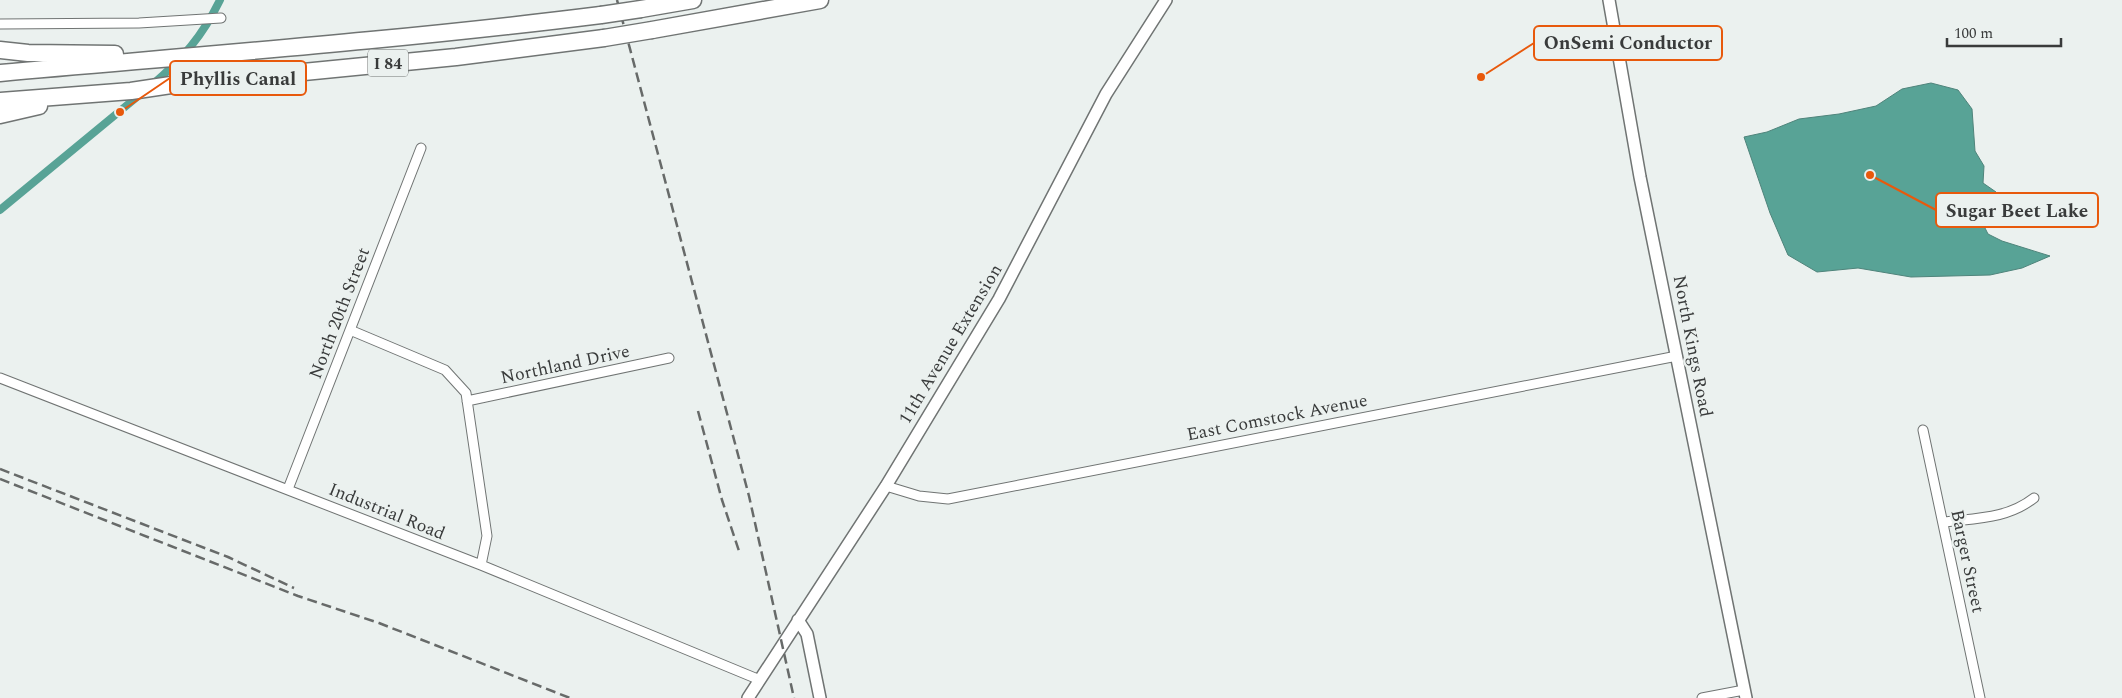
<svg xmlns="http://www.w3.org/2000/svg" width="2122" height="698" viewBox="0 0 2122 698" font-family="Spectral,serif">
  <style>
    .water { fill: #58a396; stroke: #4f847b }
    .lines { fill: none; stroke-linecap: round; stroke-linejoin: round }
    .canal { stroke: #58a396; stroke-width: 8 }
    .minor-casing { stroke: #707473; stroke-width: 11 }
    .tertiary-casing { stroke: #707473; stroke-width: 14 }
    .motorway-casing { stroke: #707473; stroke-width: 19 }
    .minor { stroke: #fff; stroke-width: 9 }
    .tertiary { stroke: #fff; stroke-width: 11 }
    .motorway { stroke: #fff; stroke-width: 16 }
    .rail { stroke: #676a69; stroke-width: 2.5; stroke-dasharray: 10 5; stroke-linecap: butt }
    .motorway-bridge-casing { stroke: #707473; stroke-width: 19; stroke-linecap: butt }
    .motorway-bridge { stroke: #fff; stroke-width: 16 }
    .labels { text-anchor: middle; stroke-width: 5; stroke-linejoin: round; paint-order: stroke }
    .shield { fill: #ebf1ef; stroke: #6e7271; stroke-width: 1 }
    .shield-label { font-size: 16px; font-weight: bold; fill: #393b3b }
    .street-label { font-size: 18px; fill: #393b3b; stroke: #ebf1ef }
    .leader { fill: none; stroke: #e8590c; stroke-width: 2 }
    .callout-dot { fill: #e8590c; stroke: #ebf1ef; stroke-width: 2 }
    .callout { fill: #ebf1ef; stroke: #e8590c; stroke-width: 2 }
    .callout-label { font-size: 19px; text-anchor: middle; font-weight: bold; fill: #393b3b }
  </style>
  <rect width="100%" height="100%" fill="#ebf1ef"/>
  <path class="water" d="M1931,83L1958,90L1972,109L1975,151L1984,166L1983,183L1996,192L1999,212L1983,224L1988,234L2002,241L2050,256L2022,268L1990,275L1911,277L1858,268L1817,272L1788,255L1770,213L1744,137L1767,132L1799,119L1839,114L1876,106L1902,89Z"/>
  <g class="lines">
    <path class="canal" d="M152,85C183,58 202,37 220,0
      M0,210L143,92"/>
    <defs>
      <path id="minor" d="M0,24L139,23L221,18
        M350,330L445,370L466,393L487,536L481,565
        M0,378L481,565L760,680
        M467,401L669,358
        M1923,430L1980,698
        M886,486L919,496L948,499L1677,356
        M288,489L421,148
        M1944,522C1976,518 2007,519 2034,498
        M1702,698L1744,690"/>
      <path id="tertiary" d="M1609,0L1640,177L1746,698
        M798,620L807,634L820,698
        M748,698L886,486L999,299L1106,94L1166,0"/>
      <path id="motorway" d="M641,9L693,0
        M652,30L820,0
        M0,50L28,53L115,54
        M0,73C201,55 401,40 601,15
        M0,101L131,91L171,85L456,57L604,38
        M0,115L39,106"/>
    </defs>
    <use href="#minor" class="minor-casing"/>
    <use href="#tertiary" class="tertiary-casing"/>
    <use href="#motorway" class="motorway-casing"/>
    <use href="#minor" class="minor"/>
    <use href="#tertiary" class="tertiary"/>
    <use href="#motorway" class="motorway"/>
    <path class="rail" d="M617,0L749,496L794,698
      M698,411L722,500L740,554
      M0,469L228,557L294,588
      M0,479L298,596L379,623L570,698"/>
    <defs>
      <path id="motorway-bridge" d="M601,15L641,9
        M604,38L652,30"/>
    </defs>
    <use href="#motorway-bridge" class="motorway-bridge-casing"/>
    <use href="#motorway-bridge" class="motorway-bridge"/>
  </g>
  <g class="labels">
    <rect class="shield" x="368" y="49.5" width="40" height="27" rx="4"/>
    <g class="shield-label">
      <text x="388" y="69">I 84</text>
    </g>
    <g class="street-label">
      <text transform="translate(339 313) rotate(-69)" y="6">North 20th Street</text>
      <text transform="translate(950 344) rotate(-59)" y="6">11th Avenue Extension</text>
      <text transform="translate(1693 346) rotate(79)" y="6">North Kings Road</text>
      <text transform="translate(565 364) rotate(-12)" y="6">Northland Drive</text>
      <text transform="translate(1277 417) rotate(-11)" y="6">East Comstock Avenue</text>
      <text transform="translate(387 511) rotate(22)" y="6">Industrial Road</text>
      <text transform="translate(1968 561) rotate(78)" y="6">Barger Street</text>
    </g>
  </g>
  <path class="leader" d="M1481 77L1534 43M120 112L170 78M1870 175L1936 210"/>
  <g class="callout-dot">
    <circle cx="1481" cy="77" r="5"/>
    <circle cx="120" cy="112" r="5"/>
    <circle cx="1870" cy="175" r="5"/>
  </g>
  <g class="callout">
    <rect x="1534" y="26" width="188" height="34" rx="5"/>
    <rect x="170" y="61" width="136" height="34" rx="5"/>
    <rect x="1936" y="193" width="162" height="34" rx="5"/>
  </g>
  <g class="callout-label">
    <text x="1628" y="49">OnSemi Conductor</text>
    <text x="238" y="85">Phyllis Canal</text>
    <text x="2017" y="217">Sugar Beet Lake</text>
  </g>
  <path d="M1947 38v8h114v-8" fill="none" stroke="#393b3b" stroke-width="2.5"/>
  <text x="1954" y="38" font-size="15" fill="#393b3b" stroke="#ebf1ef" stroke-width="4" paint-order="stroke">100 m</text>
</svg>
